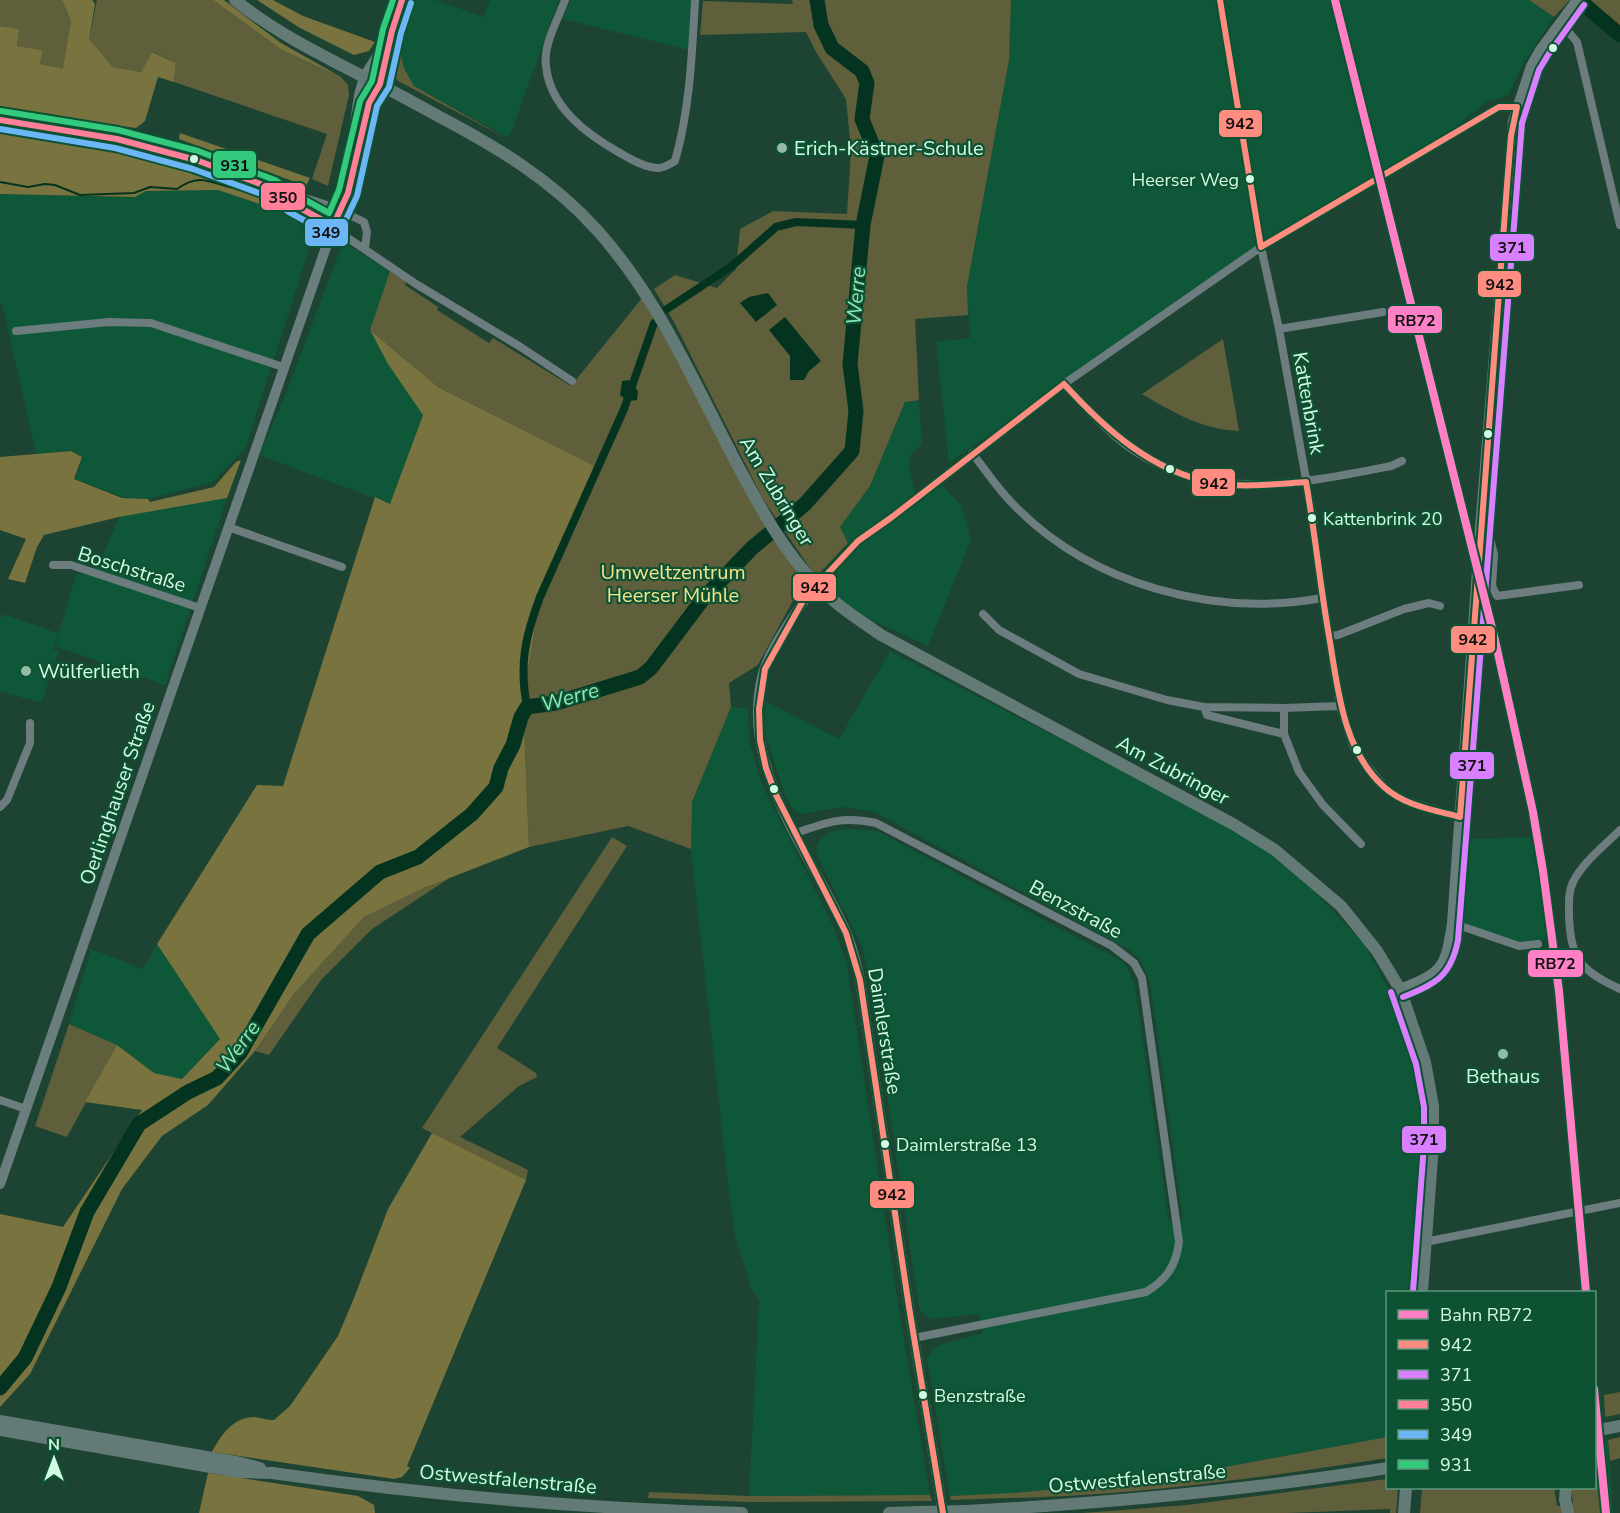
<svg xmlns="http://www.w3.org/2000/svg" width="1620" height="1513" viewBox="0 0 1620 1513" font-family="'Nunito Sans',sans-serif">
  <style>
    .built { fill: #0e5738 }
    .green { fill: #605f3b }
    .forest { fill: #79743f }
    .water { fill: #043420 }
    .lines { fill: none; stroke-linecap: round; stroke-linejoin: round }
    .stream { stroke: #043420; stroke-width: 2 }
    .canal { stroke: #043420; stroke-width: 8 }
    .river { stroke: #043420; stroke-width: 15 }
    .street { stroke: #6d7c7e; stroke-width: 8 }
    .secondary { stroke: #6b7e7e; stroke-width: 10 }
    .primary { stroke: #647a76; stroke-width: 12 }
    .primary-bridge { stroke: #647a76; stroke-width: 12 }
    .bus-1-casing { stroke: #0e5234; stroke-width: 10 }
    .bus-2-casing { stroke: #0e5234; stroke-width: 10 }
    .bus-3-casing { stroke: #0e5234; stroke-width: 10 }
    .bus-4-casing { stroke: #0e5234; stroke-width: 10 }
    .bus-5-casing { stroke: #0e5234; stroke-width: 10 }
    .bus-1 { stroke: #ff8c80; stroke-width: 6 }
    .bus-2 { stroke: #d880ff; stroke-width: 6 }
    .bus-3 { stroke: #ff8098; stroke-width: 6 }
    .bus-4 { stroke: #6db6f5; stroke-width: 6 }
    .bus-5 { stroke: #33ca7d; stroke-width: 6 }
    .rail-1-casing { stroke: #0e5234; stroke-width: 12 }
    .rail-1 { stroke: #ff80c5; stroke-width: 8 }
    .bus-dot { fill: #d3fbe3; stroke: #0e5234; stroke-width: 2 }
    .poi-dot { fill: #93bba5; stroke: #0e5234; stroke-width: 2 }
    .labels { text-anchor: middle; stroke-width: 4.5; stroke-linejoin: round; paint-order: stroke }
    .bus-label { font-size: 18px; fill: #d3fbe3; stroke: #0e5234; text-anchor: start }
    .poi-label { font-size: 20px; fill: #d3fbe3; stroke: #0e5234; text-anchor: start }
    .street-label { font-size: 20px; fill: #d3fbe3; stroke: #0e5234 }
    .park-label { font-size: 20px; fill: #f5e48c; stroke: #0e5234 }
    .water-label { font-size: 21px; font-style: italic; fill: #8fe7b7; stroke: #0e5234 }
    .line-badge { stroke: #0e5234; stroke-width: 2 }
    .pale-badge-label { font-size: 16px; text-anchor: middle; font-weight: bold; fill: #111 }
  </style>
  <rect width="100%" height="100%" fill="#1d4332"/>
  <path class="built" d="M408,0H435L484,17L490,0H559L509,138L414,86L404,68L398,42Z
    M570,0H691L689,50L563,19Z
    M1011,0H1529L1554,17L1524,62L1509,94L1501,98L1486,102L1454,128L1268,240L1182,297L949,463L936,342L970,338L967,286L1009,60Z
    M218,190L298,217L310,224L315,231L245,449L212,482L148,499L123,497L75,479L83,457L71,450L36,454L3,307L0,302V194L134,197L146,191Z
    M343,242L390,271L370,330L388,364L423,414L390,504L259,455L285,396Z
    M919,400L922,444L911,454L909,467L914,490L922,500L941,484L961,505L971,540L928,646L861,615L824,585L853,553L840,527L870,486L905,402Z
    M227,498L165,685L55,646L76,575L98,567L119,517Z
    M2,614L58,633L53,649L59,651L41,703L0,691V620Z
    M890,651L1234,829L1296,872L1364,944L1397,1004L1417,1069L1421,1129V1164L1412,1292H1388L1387,1437L1155,1480L1013,1493L950,1496L927,1358L934,1348L940,1345L983,1333L979,1314L931,1319L921,1312L919,1307L870,981L862,947L816,853L817,845L822,838L831,832L846,829L877,831L1106,953L1120,960L1127,967L1135,985L1169,1222L1183,1220L1150,982L1141,962L1133,952L882,816L874,812L843,807L801,814L792,808L785,795L765,733V701L839,739Z
    M731,707L748,708L749,740L761,782L834,928L847,965L900,1316L930,1495L749,1496L759,1301L751,1287L735,1236L729,1192L690,842L692,802Z
    M1534,837L1546,940L1517,942L1461,922L1465,839Z
    M157,944L220,1039L182,1079L154,1073L117,1045L69,1024L91,949L143,969Z
    M1608,1440L1613,1513H1601L1595,1442Z"/>
  <path class="green" d="M0,0H62L71,21L64,68L40,64L41,50L17,46L19,29L0,26Z
    M97,0H213L282,50L341,77L348,85L349,95L328,186L312,179L327,134L174,82L176,63L153,52L141,72L113,67L89,39Z
    M792,0H1011L1009,60L967,286L968,315L915,319L919,400L905,402L870,486L840,527L848,543L816,577L763,499L674,322L654,289L675,275L717,288L736,269L740,229L773,211L847,214L851,150L846,99L816,52L806,32L700,35L703,1L793,4Z
    M1529,0H1570L1554,17Z
    M1585,0H1620V30L1585,1Z
    M398,42L404,68L414,86L508,139L398,81C388,70 395,55 398,42Z
    M390,271L406,282L405,285L438,307L437,310L489,343L493,338L571,386L642,298L803,582L758,665L729,683L731,707L692,802L691,849L628,826L529,847L523,699L537,616L597,467L438,387L370,330Z
    M1223,339L1239,431C1203,430 1172,412 1142,394Z
    M612,837L627,846L497,1048L536,1073L537,1077L519,1086L460,1137L528,1170L526,1180L422,1128Z
    M451,877L372,929L321,980L269,1055L255,1051L294,994L364,917L424,888Z
    M69,1024L117,1045L67,1137L35,1126Z
    M1620,1392V1414L1605,1417L1604,1395Z
    M1387,1437V1458C1300,1472 1213,1484 1124,1492C1066,1497 1009,1498 951,1500L950,1496L1013,1493L1155,1480Z
    M1620,1437V1458L1610,1461L1608,1440Z
    M1595,1442L1601,1513H1420L1422,1488H1554L1557,1506L1573,1503L1571,1488H1594Z
    M1387,1479L1388,1488H1398L1396,1513H1390V1509L1287,1513H1082L1187,1505Z
    M649,1492L749,1496L930,1495L932,1501L749,1502L648,1498Z"/>
  <path class="forest" d="M62,0H92L95,4L89,39L113,67L141,72L152,52L176,63L174,82L158,77L145,121L136,128L0,110V26L19,29L17,46L42,50L40,64L63,68L71,21Z
    M213,0H224L281,43L341,77L282,50Z
    M257,0H273L303,16L375,42L369,51L354,55L300,28Z
    M0,129L56,135L158,154L270,196L298,217L218,190L146,191L135,197L0,194Z
    M180,133L310,178L306,186L179,139Z
    M370,330L438,387L597,467L537,616L523,699L529,847L424,888L364,917L294,994L255,1051L208,1105L162,1136L122,1189L30,1374L0,1407V1214L63,1227L142,1110L85,1102L117,1045L154,1073L182,1079L220,1039L157,944L257,785L283,786L375,497L390,504L423,415L388,364Z
    M71,451L82,457L74,479L122,498L148,499L150,502L214,487L236,462L241,460L227,498L119,517L44,535L37,547L25,583L8,579L26,539L0,530V457Z
    M432,1133L526,1180L407,1466L410,1468L402,1477L394,1479L212,1452C221,1435 233,1417 255,1417C261,1418 267,1420 274,1420L290,1406L338,1336L354,1298L388,1209Z
    M208,1473L358,1496L374,1505L375,1513H199Z"/>
  <path class="water" d="M768,293L777,305L756,322L740,303L749,297Z
    M785,317L821,361L809,371L804,380H790V356L769,330Z
    M629,380L638,391L637,400L630,401L626,413L621,410L625,399L620,395L622,381Z"/>
  <g class="lines">
    <path class="stream" d="M0,182L28,187L45,184L55,185L80,195L134,193L150,187L177,189C204,169 215,188 242,189"/>
    <path class="canal" d="M667,309L732,266L776,227L796,222L863,225
      M527,707C519,665 525,637 540,597L624,409L654,323"/>
    <path class="river" d="M1579,0L1620,35
      M0,1388L25,1358L59,1287L87,1212L139,1124L188,1092L217,1078L240,1053L308,934L380,872L418,857L472,814L496,787L501,768L513,745L521,717L527,707L556,703L640,677L651,668L703,599L752,548L805,504L852,451L856,411L850,364L863,225L877,156L862,119L867,83L862,71L832,48L821,25L817,0"/>
    <path class="street" d="M565,0C558,20 543,44 546,66C550,107 586,134 620,153C632,160 644,167 658,168C664,168 670,164 675,161C690,109 692,54 695,0
      M1220,0L1261,247L1279,329L1313,518L1322,598L1340,706L1353,746L1359,756L1387,790L1406,801L1460,817
      M1560,22L1577,42L1620,225
      M339,210L364,222L367,232L365,249
      M333,226L342,234L416,284L519,346L572,381
      M1279,329L1383,312
      M16,331L109,322L151,323L283,367
      M1064,384C1086,407 1107,432 1133,450C1212,503 1305,483 1391,466L1402,461
      M972,453C985,469 997,488 1012,503C1089,584 1213,618 1322,598
      M228,527L342,567
      M1480,535L1490,539L1494,554L1492,586L1497,596L1579,585
      M53,565H71L200,608
      M816,585L858,541L892,517L1064,384L1261,247L1499,107H1517
      M983,614L999,630L1079,674L1167,700L1204,707L1284,708L1340,706
      M1330,636L1338,635L1404,609L1429,603L1440,606
      M1204,707L1207,715L1284,734V708
      M1284,734L1299,772L1323,805L1361,844
      M0,807L7,800L30,743V723
      M1620,830C1604,846 1583,862 1573,882C1568,893 1569,903 1569,915C1570,959 1581,971 1620,989
      M796,833C827,822 843,816 876,823L1112,946L1134,963L1142,978L1179,1242C1176,1266 1166,1280 1146,1292L914,1338
      M1452,923L1519,946L1538,944
      M0,1100L26,1109
      M1425,1242L1620,1203"/>
    <path class="secondary" d="M0,120L141,145L196,160L271,188L339,210
      M281,195L333,226
      M339,210L337,203L352,143L359,95L364,77L387,40
      M816,585C800,605 772,646 764,670C736,764 810,851 846,932C853,948 856,964 860,980L909,1307L943,1513
      M1400,989C1443,972 1445,968 1452,923L1480,528L1513,121L1531,66L1540,50L1577,0
      M0,1184L339,210L348,193L369,103L380,84L392,31L402,0"/>
    <path class="primary" d="M235,0C276,33 325,57 372,81C395,92 416,104 438,116C497,147 552,180 597,230C659,299 695,385 738,466C760,507 782,549 815,583C834,604 858,619 881,635L1233,824L1275,850L1341,906L1377,951L1400,989L1425,1062L1433,1106V1145L1422,1292
      M0,1421L241,1463L260,1468
      M0,1430L239,1472L272,1473C428,1495 585,1509 742,1513
      M1594,1431L1620,1426
      M1566,1488L1565,1499L1568,1513
      M966,1511C1107,1503 1248,1490 1388,1468
      M889,1513L919,1512
      M1404,1513L1406,1488"/>
    <path class="primary-bridge" d="M919,1512L966,1511"/>
    <defs>
      <path id="bus-1" d="M1220,0L1261,247
        M1261,247L1499,107H1517
        M1064,384C1105,429 1152,472 1214,483C1244,488 1276,484 1306,482
        M1306,482C1315,533 1320,585 1329,636C1338,688 1342,749 1384,787C1405,806 1434,810 1460,817
        M1460,817L1507,185L1511,136L1517,107
        M943,1513L909,1307L860,980L846,933L776,795L766,768L760,740L759,709L765,669L804,599L858,541L892,517L1064,384"/>
      <path id="bus-2" d="M1391,992L1416,1064L1424,1107V1145L1413,1291
        M1403,997C1436,984 1451,976 1458,940L1522,123L1539,70L1548,55L1584,5"/>
      <path id="bus-3" d="M0,120L117,139L196,160L271,188L293,204L333,226L348,193L369,103L380,84L392,31L402,0"/>
      <path id="bus-4" d="M0,129L115,148L193,169L267,196L289,212L329,234L335,235L341,230L357,196L377,106L389,87L401,33L411,3"/>
      <path id="bus-5" d="M1,111L118,130L198,151L275,180L298,196L329,213L339,190L360,101L372,81L383,29L393,0"/>
    </defs>
    <use href="#bus-1" class="bus-1-casing"/>
    <use href="#bus-2" class="bus-2-casing"/>
    <use href="#bus-3" class="bus-3-casing"/>
    <use href="#bus-4" class="bus-4-casing"/>
    <use href="#bus-5" class="bus-5-casing"/>
    <use href="#bus-1" class="bus-1"/>
    <use href="#bus-2" class="bus-2"/>
    <use href="#bus-3" class="bus-3"/>
    <use href="#bus-4" class="bus-4"/>
    <use href="#bus-5" class="bus-5"/>
    <defs>
      <path id="rail-1" d="M1335,0L1495,640L1533,812L1543,871L1559,991L1586,1292
        M1594,1389L1606,1513"/>
    </defs>
    <use href="#rail-1" class="rail-1-casing"/>
    <use href="#rail-1" class="rail-1"/>
  </g>
  <g class="bus-dot">
    <circle cx="1553" cy="48" r="5"/>
    <circle cx="194" cy="159" r="5"/>
    <circle cx="1250" cy="179" r="5"/>
    <circle cx="1488" cy="434" r="5"/>
    <circle cx="1170" cy="469" r="5"/>
    <circle cx="1312" cy="518" r="5"/>
    <circle cx="1357" cy="750" r="5"/>
    <circle cx="774" cy="789" r="5"/>
    <circle cx="885" cy="1144" r="5"/>
    <circle cx="923" cy="1395" r="5"/>
  </g>
  <g class="poi-dot">
    <circle cx="782" cy="148" r="6"/>
    <circle cx="26" cy="671" r="6"/>
    <circle cx="1503" cy="1054" r="6"/>
  </g>
  <g class="labels">
    <g class="bus-label">
      <text x="1239" y="186" text-anchor="end">Heerser Weg</text>
      <text x="1323" y="525">Kattenbrink 20</text>
      <text x="896" y="1151">Daimlerstraße 13</text>
      <text x="934" y="1402">Benzstraße</text>
    </g>
    <g class="poi-label">
      <text x="794" y="155">Erich-Kästner-Schule</text>
      <text x="38" y="678">Wülferlieth</text>
      <text x="1503" y="1083" text-anchor="middle">Bethaus</text>
    </g>
    <g class="street-label">
      <text transform="translate(1309 403) rotate(80)" y="7">Kattenbrink</text>
      <text transform="translate(777 491) rotate(59)" y="7">Am Zubringer</text>
      <text transform="translate(132 569) rotate(17)" y="7">Boschstraße</text>
      <text transform="translate(1173 770) rotate(28)" y="7">Am Zubringer</text>
      <text transform="translate(117 793) rotate(-71)" y="7">Oerlinghauser Straße</text>
      <text transform="translate(1076 909) rotate(28)" y="7">Benzstraße</text>
      <text transform="translate(885 1031) rotate(81)" y="7">Daimlerstraße</text>
      <text transform="translate(1137 1478) rotate(-5)" y="7">Ostwestfalenstraße</text>
      <text transform="translate(508 1479) rotate(5)" y="7">Ostwestfalenstraße</text>
    </g>
    <g class="park-label">
      <text x="673" y="579">Umweltzentrum<tspan x="673" dy="23">Heerser Mühle</tspan></text>
    </g>
    <g class="water-label">
      <text transform="translate(856 296) rotate(-85)" y="7">Werre</text>
      <text transform="translate(570 697) rotate(-15)" y="7">Werre</text>
      <text transform="translate(238 1047) rotate(-54)" y="7">Werre</text>
    </g>
  </g>
  <g class="line-badge">
    <rect x="1218" y="109" width="45" height="29" rx="6" fill="#ff8c80"/>
    <rect x="212" y="150" width="45" height="29" rx="6" fill="#33ca7d"/>
    <rect x="260" y="182" width="46" height="29" rx="6" fill="#ff8098"/>
    <rect x="304" y="218" width="45" height="29" rx="6" fill="#6db6f5"/>
    <rect x="1489" y="233" width="46" height="29" rx="6" fill="#d880ff"/>
    <rect x="1477" y="270" width="45" height="28" rx="6" fill="#ff8c80"/>
    <rect x="1387" y="305" width="56" height="29" rx="6" fill="#ff80c5"/>
    <rect x="1191" y="468" width="45" height="29" rx="6" fill="#ff8c80"/>
    <rect x="792" y="573" width="45" height="29" rx="6" fill="#ff8c80"/>
    <rect x="1450" y="625" width="46" height="29" rx="6" fill="#ff8c80"/>
    <rect x="1449" y="751" width="46" height="29" rx="6" fill="#d880ff"/>
    <rect x="1527" y="949" width="57" height="29" rx="6" fill="#ff80c5"/>
    <rect x="1401" y="1125" width="46" height="29" rx="6" fill="#d880ff"/>
    <rect x="869" y="1180" width="46" height="29" rx="6" fill="#ff8c80"/>
  </g>
  <g class="pale-badge-label">
    <text x="1240" y="129">942</text>
    <text x="235" y="171">931</text>
    <text x="283" y="203">350</text>
    <text x="326" y="238">349</text>
    <text x="1512" y="253">371</text>
    <text x="1500" y="290">942</text>
    <text x="1415" y="326">RB72</text>
    <text x="1214" y="489">942</text>
    <text x="815" y="593">942</text>
    <text x="1473" y="645">942</text>
    <text x="1472" y="771">371</text>
    <text x="1555" y="969">RB72</text>
    <text x="1424" y="1145">371</text>
    <text x="892" y="1200">942</text>
  </g>
  <rect x="1386" y="1291" width="210" height="198" fill="#0e5234" stroke="#5d967a" stroke-width="1.5"/>
  <rect x="1398" y="1310" width="30" height="9" fill="#ff80c5" stroke="#5d967a" stroke-width="1.5"/>
  <text x="1440" y="1321" font-size="18" fill="#d3fbe3">Bahn RB72</text>
  <rect x="1398" y="1340" width="30" height="9" fill="#ff8c80" stroke="#5d967a" stroke-width="1.5"/>
  <text x="1440" y="1351" font-size="18" fill="#d3fbe3">942</text>
  <rect x="1398" y="1370" width="30" height="9" fill="#d880ff" stroke="#5d967a" stroke-width="1.5"/>
  <text x="1440" y="1381" font-size="18" fill="#d3fbe3">371</text>
  <rect x="1398" y="1400" width="30" height="9" fill="#ff8098" stroke="#5d967a" stroke-width="1.5"/>
  <text x="1440" y="1411" font-size="18" fill="#d3fbe3">350</text>
  <rect x="1398" y="1430" width="30" height="9" fill="#6db6f5" stroke="#5d967a" stroke-width="1.5"/>
  <text x="1440" y="1441" font-size="18" fill="#d3fbe3">349</text>
  <rect x="1398" y="1460" width="30" height="9" fill="#33ca7d" stroke="#5d967a" stroke-width="1.5"/>
  <text x="1440" y="1471" font-size="18" fill="#d3fbe3">931</text>
  <g transform="translate(54 1459)" stroke="#0e5234" stroke-width="4.5" paint-order="stroke">
  <path d="M0-4.5L10 22L0 15L-10 22Z" fill="#d3fbe3"/>
  <text y="-9" font-size="16" font-weight="bold" text-anchor="middle" fill="#d3fbe3">N</text>
  </g>
</svg>
